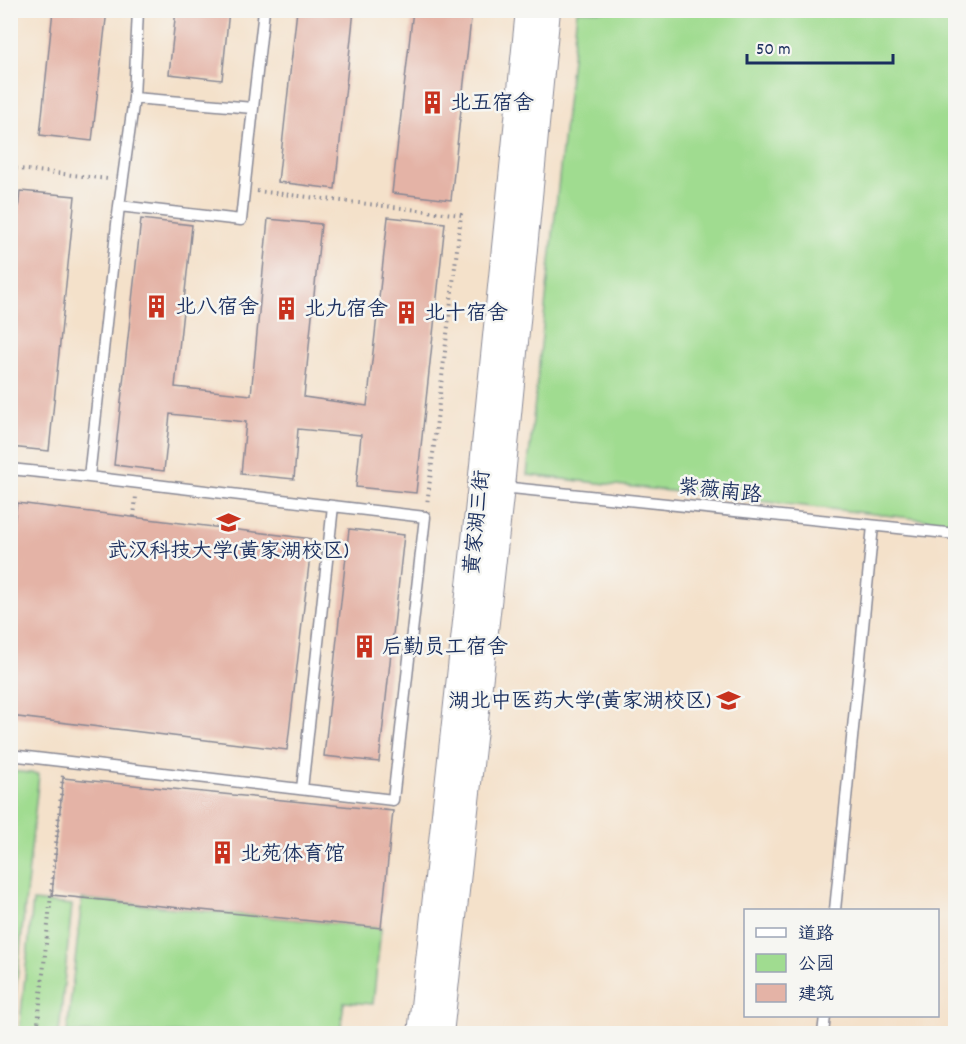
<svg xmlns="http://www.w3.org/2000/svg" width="966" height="1044" viewBox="0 0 966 1044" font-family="Dekko,'LXGW WenKai TC',sans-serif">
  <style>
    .green { fill: #a0dc90; stroke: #5e8677; stroke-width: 1.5 }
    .building { fill: #e4b3a6 }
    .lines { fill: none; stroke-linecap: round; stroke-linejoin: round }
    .service-casing { stroke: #888894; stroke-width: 13 }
    .tertiary-casing { stroke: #888894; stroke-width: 26 }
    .path { stroke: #888894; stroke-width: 4; stroke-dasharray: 1.5 4.5; stroke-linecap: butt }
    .service { stroke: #fff; stroke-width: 10 }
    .tertiary { stroke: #fff; stroke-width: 24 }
    .labels { text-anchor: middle; stroke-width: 5; stroke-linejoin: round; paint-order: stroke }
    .poi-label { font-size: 21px; fill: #1b2f5e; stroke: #f6f6f2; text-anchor: start }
    .street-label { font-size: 21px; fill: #1b2f5e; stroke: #f6f6f2 }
  </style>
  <rect width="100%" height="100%" fill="#f6f6f2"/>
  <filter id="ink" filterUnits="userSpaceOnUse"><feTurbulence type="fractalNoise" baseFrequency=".0167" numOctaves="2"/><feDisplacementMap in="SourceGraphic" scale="12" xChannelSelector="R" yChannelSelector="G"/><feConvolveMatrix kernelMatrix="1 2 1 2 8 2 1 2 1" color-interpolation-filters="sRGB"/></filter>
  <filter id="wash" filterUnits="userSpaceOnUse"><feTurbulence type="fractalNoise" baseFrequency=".008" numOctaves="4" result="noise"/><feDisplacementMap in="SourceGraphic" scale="24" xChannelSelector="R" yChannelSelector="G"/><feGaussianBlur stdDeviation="1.35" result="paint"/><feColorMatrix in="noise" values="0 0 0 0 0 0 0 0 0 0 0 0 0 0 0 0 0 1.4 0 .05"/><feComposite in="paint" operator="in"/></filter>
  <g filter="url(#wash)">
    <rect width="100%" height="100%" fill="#f4e1ca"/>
    <path class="green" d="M577,11H955V523L527,475Z
      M11,771L39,774L11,1034L10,1033Z
      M82,899L381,928L373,1004L344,1002L340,1033H67Z
      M33,901L72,905L59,1033H19Z"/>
    <g id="blocks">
      <path class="building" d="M53,10H107L92,141L40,135Z
        M176,10H229L222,80L169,74Z
        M297,10H354L335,189L278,182Z
        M413,10H472L451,200L392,193Z
        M20,191L75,196L49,451L10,447V288Z
        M388,217L445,223L416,493L356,487L361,435L298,429L294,479L241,474L246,422L170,414L164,471L114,465L141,219L192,225L175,387L251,395L268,219L321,224L304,397L367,406Z
        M17,503L312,539L287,750L10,716V551Z
        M349,529L404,535L379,762L324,756Z
        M63,778L393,811L381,928L52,895Z"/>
    </g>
  </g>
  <g filter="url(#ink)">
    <use href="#blocks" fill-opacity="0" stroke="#888894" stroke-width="1.5"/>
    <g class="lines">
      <defs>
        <path id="service" d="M134,98L138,10
          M119,206L241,220L253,108
          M10,469L89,477L119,206L134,98L253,108L264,10
          M502,487L956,534
          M10,755L393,800L425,517L89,477
          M302,789L333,506
          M835,910L873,526
          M823,1034L825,1016"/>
        <path id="tertiary" d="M420,1034L480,485L528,10
          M441,1034L502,487L548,10"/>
      </defs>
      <use href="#service" class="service-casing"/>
      <use href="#tertiary" class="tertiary-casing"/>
      <path class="path" d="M10,168L108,179
        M257,191L461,215L427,505
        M134,517L136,496
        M37,1034L63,775"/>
      <use href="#service" class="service"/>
      <use href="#tertiary" class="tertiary"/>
    </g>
  </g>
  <defs>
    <symbol id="building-bare" viewBox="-9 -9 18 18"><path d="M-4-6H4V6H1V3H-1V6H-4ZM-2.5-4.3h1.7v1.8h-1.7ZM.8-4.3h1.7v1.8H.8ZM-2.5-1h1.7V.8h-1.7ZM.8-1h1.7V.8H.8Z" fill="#c8321e" stroke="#f6f6f2" stroke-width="2.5" paint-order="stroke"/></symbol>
    <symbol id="university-bare" viewBox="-9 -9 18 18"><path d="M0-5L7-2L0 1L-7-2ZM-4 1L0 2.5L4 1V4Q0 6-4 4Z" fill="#c8321e" stroke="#f6f6f2" stroke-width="2.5" paint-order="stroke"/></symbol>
  </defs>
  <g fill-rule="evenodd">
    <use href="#building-bare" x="416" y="86" width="33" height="33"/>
    <use href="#building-bare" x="140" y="290" width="33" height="33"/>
    <use href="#building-bare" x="270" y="292" width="33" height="33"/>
    <use href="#building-bare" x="390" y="296" width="33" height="33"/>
    <use href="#university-bare" x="212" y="506" width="33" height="33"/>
    <use href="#building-bare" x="348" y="630" width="33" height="33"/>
    <use href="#university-bare" x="712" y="684" width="33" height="33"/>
    <use href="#building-bare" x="206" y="836" width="33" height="33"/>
  </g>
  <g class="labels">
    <g class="poi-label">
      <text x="450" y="109">北五宿舍</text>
      <text x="175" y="313">北八宿舍</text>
      <text x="304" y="315">北九宿舍</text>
      <text x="424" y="319">北十宿舍</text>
      <text x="228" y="557" text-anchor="middle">武汉科技大学(黄家湖校区)</text>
      <text x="382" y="653">后勤员工宿舍</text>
      <text x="711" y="707" text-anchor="end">湖北中医药大学(黄家湖校区)</text>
      <text x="240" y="860">北苑体育馆</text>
    </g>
    <g class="street-label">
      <text transform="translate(720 490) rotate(6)" y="7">紫薇南路</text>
      <text transform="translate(476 522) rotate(-84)" y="7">黄家湖三街</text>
    </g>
  </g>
  <rect width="966" height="1044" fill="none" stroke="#f6f6f2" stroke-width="36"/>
  <rect x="744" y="909" width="195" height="108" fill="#f6f6f2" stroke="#9ea6b7" stroke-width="1.5"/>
  <rect x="756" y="928" width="30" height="9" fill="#ffffff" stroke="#9ea6b7" stroke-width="1.5"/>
  <text x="798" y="939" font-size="18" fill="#1b2f5e">道路</text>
  <rect x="756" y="954" width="30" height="18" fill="#a0dc90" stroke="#9ea6b7" stroke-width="1.5"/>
  <text x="798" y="969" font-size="18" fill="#1b2f5e">公园</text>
  <rect x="756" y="984" width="30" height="18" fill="#e4b3a6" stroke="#9ea6b7" stroke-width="1.5"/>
  <text x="798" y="999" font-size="18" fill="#1b2f5e">建筑</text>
  <path d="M747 54v9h146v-9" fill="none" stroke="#1b2f5e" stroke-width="3"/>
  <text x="756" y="54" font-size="18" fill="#1b2f5e" stroke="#f6f6f2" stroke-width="4.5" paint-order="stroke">50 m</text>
</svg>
